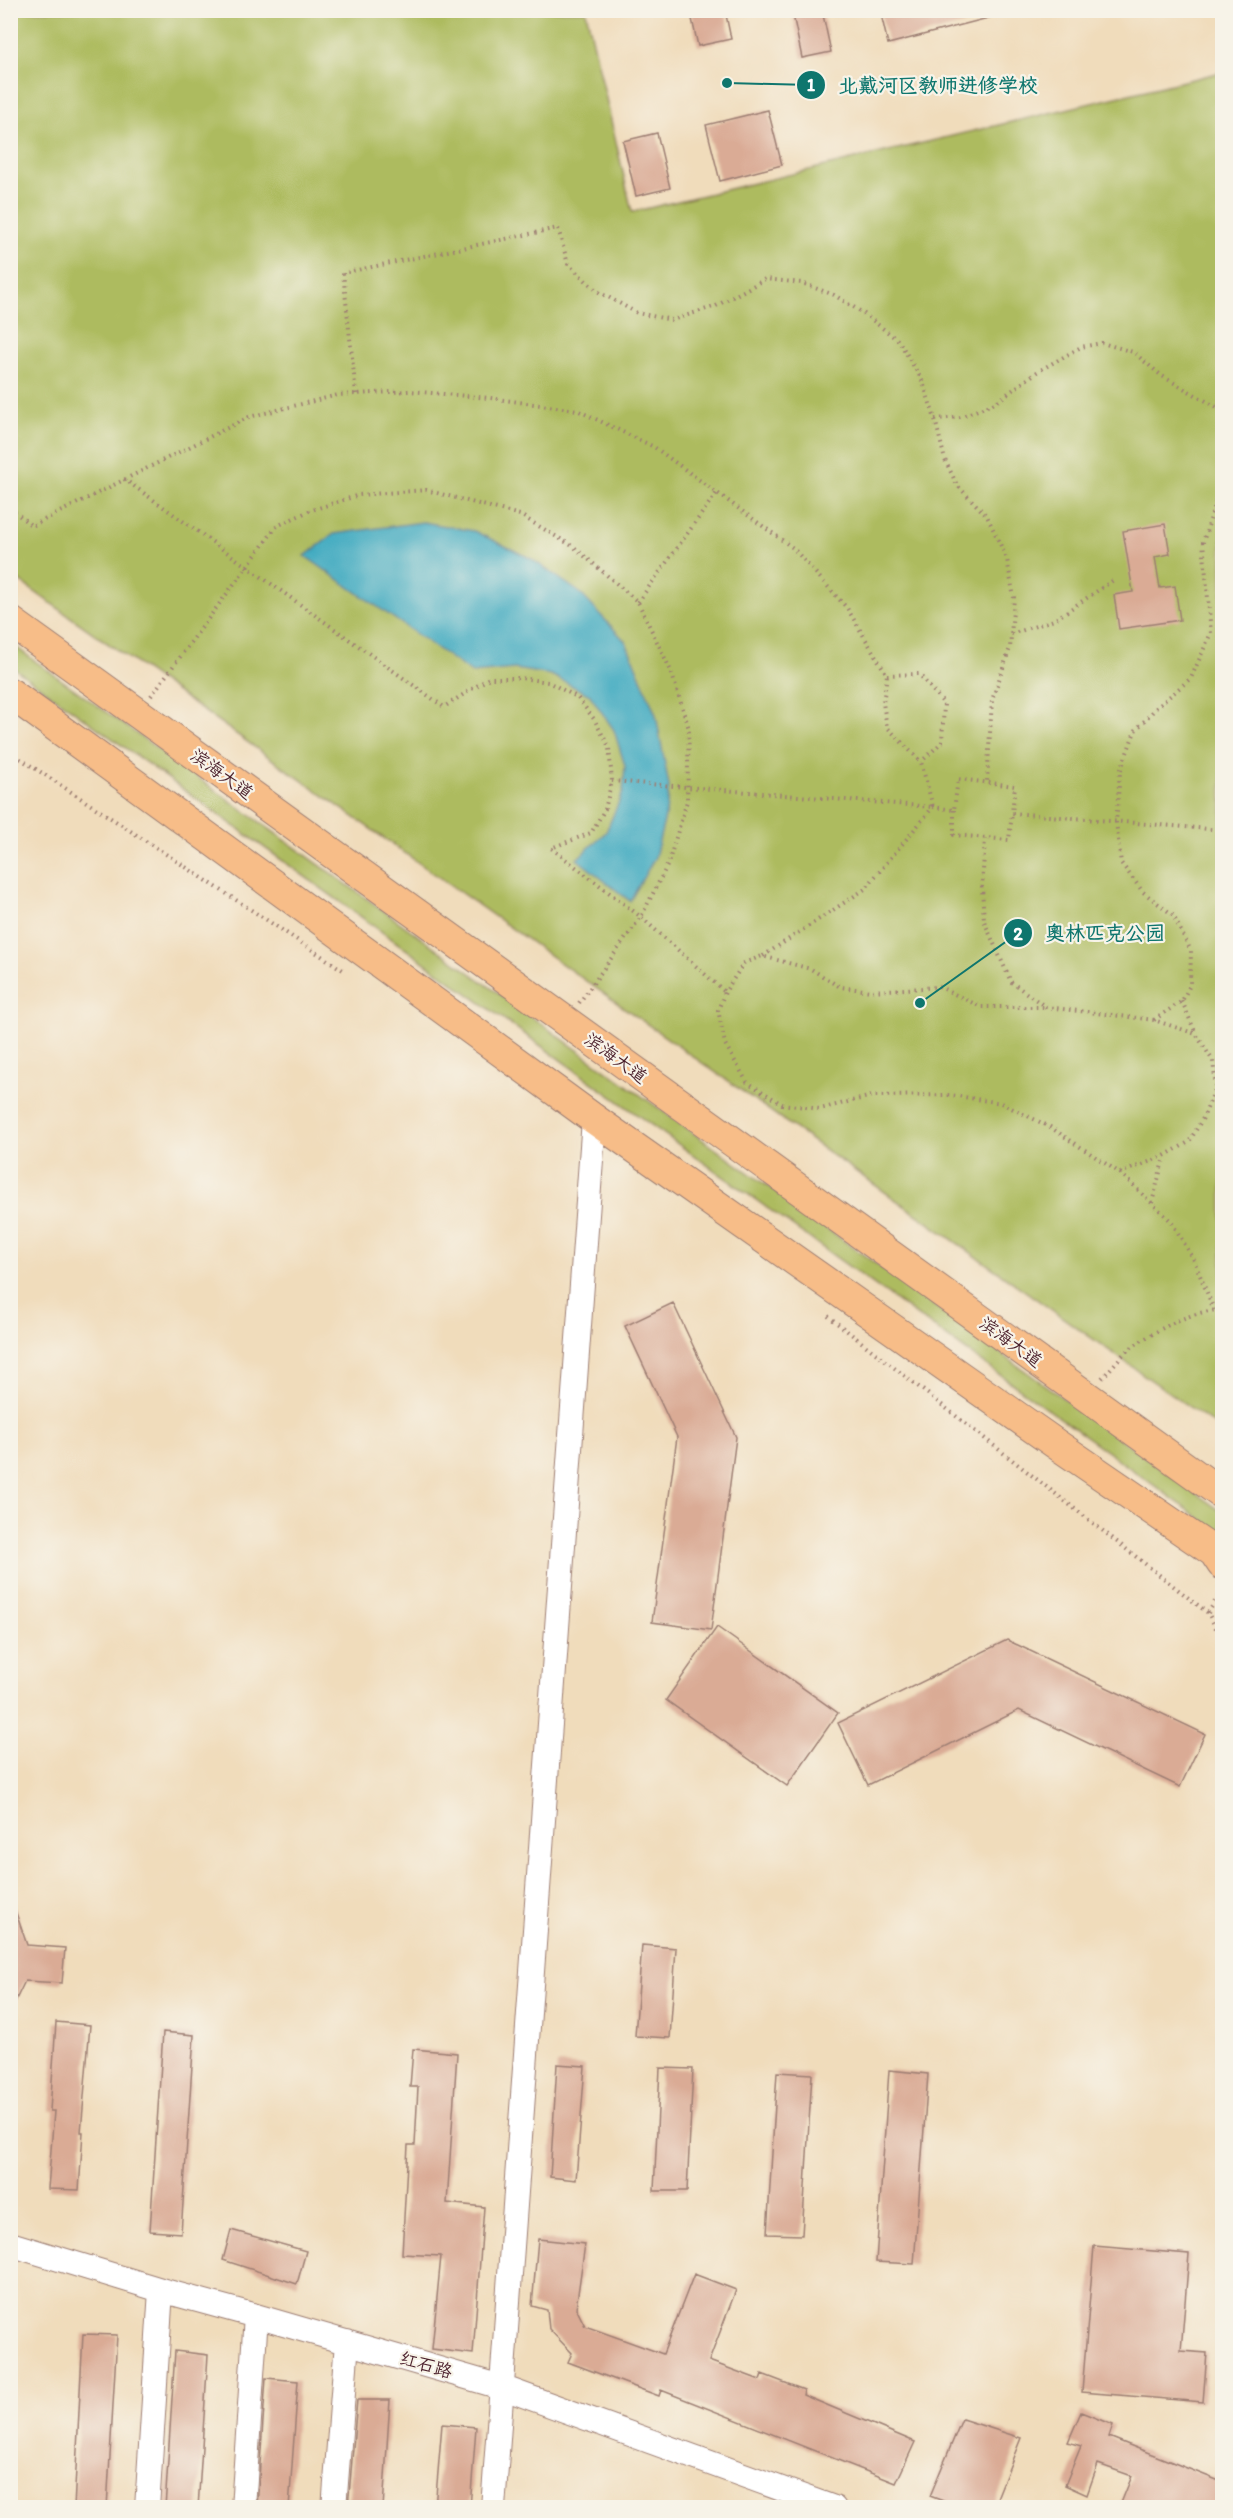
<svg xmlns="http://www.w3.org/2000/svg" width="1233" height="2518" viewBox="0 0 1233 2518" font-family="Itim,'LXGW WenKai TC',sans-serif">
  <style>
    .green { fill: #adbb5e; stroke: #7c6d44; stroke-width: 1.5 }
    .water { fill: #42abc1; stroke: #466576; stroke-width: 1.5 }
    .building { fill: #daab95 }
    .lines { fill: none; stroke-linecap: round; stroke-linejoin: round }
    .minor-casing { stroke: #9d7e73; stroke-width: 26 }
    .major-casing { stroke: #9d7e73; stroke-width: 32 }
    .path { stroke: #9d7e73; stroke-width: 4; stroke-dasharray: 1.5 4.5; stroke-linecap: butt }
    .minor { stroke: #fff; stroke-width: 24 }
    .major { stroke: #f7bd88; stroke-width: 30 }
    .labels { text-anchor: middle; stroke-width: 4.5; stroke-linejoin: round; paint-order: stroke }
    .street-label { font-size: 18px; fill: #4a1f2b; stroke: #f7f3e8 }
    .leader { fill: none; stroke: #0f766e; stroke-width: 2 }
    .callout-dot { fill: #0f766e; stroke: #f7f3e8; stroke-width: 2 }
    .mark-label { font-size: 18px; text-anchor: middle; font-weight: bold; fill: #fff }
    .callout-label { font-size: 20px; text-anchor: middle; font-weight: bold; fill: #0f766e; stroke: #f7f3e8; stroke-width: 4.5; stroke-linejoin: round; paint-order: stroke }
  </style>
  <rect width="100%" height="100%" fill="#f7f3e8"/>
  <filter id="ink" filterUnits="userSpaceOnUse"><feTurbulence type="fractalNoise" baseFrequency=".0167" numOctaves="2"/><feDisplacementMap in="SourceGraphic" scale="12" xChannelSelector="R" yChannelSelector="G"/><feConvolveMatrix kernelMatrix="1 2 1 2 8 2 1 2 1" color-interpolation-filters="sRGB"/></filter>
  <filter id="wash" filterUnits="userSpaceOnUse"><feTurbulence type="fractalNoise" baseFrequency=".008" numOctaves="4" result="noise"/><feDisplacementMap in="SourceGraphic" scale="24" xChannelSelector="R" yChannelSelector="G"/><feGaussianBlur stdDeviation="1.35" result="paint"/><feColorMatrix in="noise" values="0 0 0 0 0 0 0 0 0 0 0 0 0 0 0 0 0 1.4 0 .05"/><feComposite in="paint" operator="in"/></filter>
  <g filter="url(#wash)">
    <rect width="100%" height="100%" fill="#f0dcbb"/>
    <path class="green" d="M11,11H586L632,212L1222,72V1430L11,575Z
      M10,643L1222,1512V1534L11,666Z"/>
    <path class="water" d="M423,522L474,531L530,558L579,592L626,642L656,715L669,786L666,813L655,857L630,901L577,859L606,832L623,792L625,766L614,730L590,695L551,675L515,669L472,673L305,556L334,534Z"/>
    <g id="blocks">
      <path class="building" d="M690,10H725L731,39L698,46Z
        M792,10H822L831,52L802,58Z
        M880,10H995L996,16L888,44Z
        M768,110L782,165L720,181L706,125Z
        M657,133L670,188L636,196L623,141Z
        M1165,524L1170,554L1155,557L1160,588L1175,586L1180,620L1119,629L1114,595L1133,592L1123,531Z
        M673,1303L736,1437L711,1630L652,1622L677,1437L625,1326Z
        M717,1627L838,1713L787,1786L666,1700Z
        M1007,1640L1205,1734L1180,1787L1019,1710L868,1785L838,1723Z
        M10,1904H13L27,1945L65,1948L62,1983L25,1981L10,2012Z
        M642,1945L676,1948L670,2038L635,2036Z
        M56,2022L90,2025L81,2132H83L79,2190L48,2189L54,2111H50Z
        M163,2032L194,2035L181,2233L150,2231Z
        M413,2049L457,2053L447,2203L484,2207L473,2354L432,2349L441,2256L402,2254L408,2145H415L418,2087H410Z
        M557,2064L585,2066L576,2180L550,2177Z
        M660,2068L693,2069L687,2191H654Z
        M889,2070L928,2074L914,2264L876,2262Z
        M777,2072L812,2074L802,2235L767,2234Z
        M231,2230L306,2251L297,2284L223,2260Z
        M538,2239L585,2244L576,2308L585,2326L663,2354L694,2274L736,2290L709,2361L760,2380L762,2374L804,2390L803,2395L915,2442L896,2483L661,2390L659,2396L568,2362L572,2353L549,2329L547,2310L532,2306Z
        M1094,2246L1189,2254L1181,2351L1207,2353L1203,2402L1082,2392Z
        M83,2334L117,2335L107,2508H74Z
        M175,2351L208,2355L198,2508H165Z
        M266,2378L298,2381L289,2508H257Z
        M357,2400H390L383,2508H348Z
        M1081,2412L1113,2425L1109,2437L1222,2482V2493L1217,2508H1119L1132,2476L1098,2464L1087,2495L1065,2485L1081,2446L1068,2442Z
        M962,2419L1021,2438L993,2508H962L930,2496Z
        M442,2424L476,2427L470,2508H435Z"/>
    </g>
  </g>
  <g filter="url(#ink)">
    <use href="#blocks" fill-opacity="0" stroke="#9d7e73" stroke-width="1.5"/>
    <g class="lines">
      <defs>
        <path id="minor" d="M10,2244L161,2290L256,2316L501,2387L834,2508
          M147,2508L161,2290
          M243,2508L256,2316
          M334,2508L347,2342
          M493,2508L594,1119"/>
        <path id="major" d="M10,621L1222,1494
          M10,693L594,1119L1056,1444L1214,1552L1222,1564"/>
      </defs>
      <use href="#minor" class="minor-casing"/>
      <use href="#major" class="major-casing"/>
      <path class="path" d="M356,394L343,273L558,228L568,264L597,291L637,313L672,320L716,306L765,279L802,283L834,295L863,313L899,341L923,382L935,419L945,460L957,485L987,516L1007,559L1014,598L1010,648L992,700L987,782
        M935,419L960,417L995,403L1037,372L1081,347L1102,343L1133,352L1162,376L1222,410
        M124,479L444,707L489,678H521L548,682L577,697L594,719L609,747L612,781L605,809L591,833L551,848L641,917L725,992
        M10,508L32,526L249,417L338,395L409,391L490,398L577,410L654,447L793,548L847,608L887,675L883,703L887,727L921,762L933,807L612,781
        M638,602L718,491
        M1011,634L1054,620L1115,579
        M887,675L919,674L944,704L942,742L921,762
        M151,696L277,526L309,511L359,495L426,490L520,515L574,547L638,602L671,671L689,729L687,801L668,864L641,917L579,1003
        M10,752L346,972
        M954,810V835L1009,840L1012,813
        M985,838L982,887L984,921L1011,982L1046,1007L1154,1020L1196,1034L1213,1061L1216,1087L1203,1118L1189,1142L1164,1156L1120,1173L1050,1127L1001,1103L951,1095L872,1096L820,1109L782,1104L747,1082L725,1044L718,1010L725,992L744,963L762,956L811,969L840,987L871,991L940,987L981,1007H1046
        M763,956L865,889L933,807L954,810L958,779L1015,786L1012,813L1222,830
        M1182,1001L1196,1034
        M1154,1020L1182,1001L1190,985L1191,951L1173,915L1143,892L1121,863L1116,822L1120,772L1135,731L1156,708L1191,678L1211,633L1203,542L1216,501L1222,418
        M1120,1173L1171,1221L1193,1258L1214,1310
        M1152,1203L1164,1157
        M828,1316L1208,1613L1222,1640
        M1102,1378C1112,1368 1121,1355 1132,1347C1157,1330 1191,1310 1222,1310
        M1208,1613L1222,1590"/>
      <use href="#minor" class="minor"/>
      <use href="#major" class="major"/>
    </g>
  </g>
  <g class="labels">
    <g class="street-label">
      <text transform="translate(222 774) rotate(36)" y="6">滨海大道</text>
      <text transform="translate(616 1058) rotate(36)" y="6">滨海大道</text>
      <text transform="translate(1011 1342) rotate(36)" y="6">滨海大道</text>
      <text transform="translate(426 2365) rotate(16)" y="6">红石路</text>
    </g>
  </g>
  <path class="leader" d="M727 83L811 85M920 1003L1018 933"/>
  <g class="callout-dot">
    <circle cx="727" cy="83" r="6"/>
    <circle cx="920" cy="1003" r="6"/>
    <circle cx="811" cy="85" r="15"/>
    <circle cx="1018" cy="933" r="15"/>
  </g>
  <g class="mark-label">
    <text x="811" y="91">1</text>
    <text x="1018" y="940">2</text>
  </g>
  <g class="callout-label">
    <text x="938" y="92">北戴河区教师进修学校</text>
    <text x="1105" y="940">奥林匹克公园</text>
  </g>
  <rect width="1233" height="2518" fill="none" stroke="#f7f3e8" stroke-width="36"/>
</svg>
